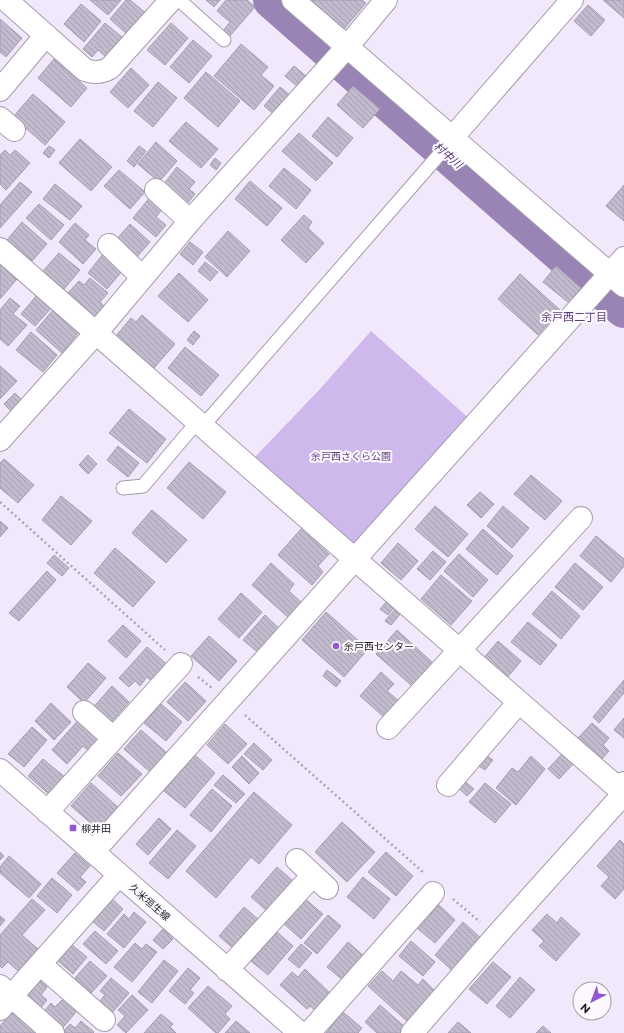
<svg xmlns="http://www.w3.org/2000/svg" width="624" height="1033" viewBox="0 0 624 1033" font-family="Montserrat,'Noto Sans JP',sans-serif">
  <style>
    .green { fill: #cfb8eb }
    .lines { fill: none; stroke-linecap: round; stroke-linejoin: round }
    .river { stroke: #9a84b5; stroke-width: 38 }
    .building { fill: url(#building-back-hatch); stroke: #a69eb0 }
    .service-casing { stroke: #a49cae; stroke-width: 15 }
    .minor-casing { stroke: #a49cae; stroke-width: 24 }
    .tertiary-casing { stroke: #a49cae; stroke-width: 24 }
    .secondary-casing { stroke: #a49cae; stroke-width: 24 }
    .path { stroke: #aba4b4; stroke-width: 2.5; stroke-dasharray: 2 3; stroke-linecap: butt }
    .service { stroke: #fff; stroke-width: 13 }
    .minor { stroke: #fff; stroke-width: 22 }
    .tertiary { stroke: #fff; stroke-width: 22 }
    .secondary { stroke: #fff; stroke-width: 22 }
    .poi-dot { fill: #9356cd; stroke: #fbf9fd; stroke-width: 1.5 }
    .labels { text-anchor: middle; stroke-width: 4; stroke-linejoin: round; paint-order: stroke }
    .park-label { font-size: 10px; fill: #604180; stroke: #fbf9fd }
    .poi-label { font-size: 10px; fill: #211e25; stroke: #fbf9fd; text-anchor: start }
    .street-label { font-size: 10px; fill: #211e25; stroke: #fbf9fd }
    .water-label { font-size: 11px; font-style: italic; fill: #523471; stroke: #fbf9fd }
    .neighbourhood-label { font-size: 11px; fill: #5d407c; stroke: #fbf9fd }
  </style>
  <defs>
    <pattern id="building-back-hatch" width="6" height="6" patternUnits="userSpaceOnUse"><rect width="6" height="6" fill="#c2bacd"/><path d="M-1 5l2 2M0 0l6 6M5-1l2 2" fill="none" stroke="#a69fb0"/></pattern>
  </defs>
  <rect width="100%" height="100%" fill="#f1e8fc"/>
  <path class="green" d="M371,331L472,421L365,542L347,544L252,460L320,389Z"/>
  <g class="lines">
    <path class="river" d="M272,0L624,309"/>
  </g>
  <path class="building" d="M90,0H121L108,15Z
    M126,0H130L147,14L128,35L110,19Z
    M206,0H220L214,7Z
    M226,0H247L255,7L229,37L223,31L230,22L217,11Z
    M311,0H362L366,3L344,29Z
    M603,0H624V18Z
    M81,4L101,21L84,42L64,24Z
    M588,5L605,20L591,36L574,21Z
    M0,19L22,38L6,57L0,52Z
    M105,23L123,38L106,57L98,50L92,57L83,49Z
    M171,23L188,38L165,65L147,50Z
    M193,40L212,56L189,83L170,67Z
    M241,44L268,67L261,75L274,86L254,110L214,76Z
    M54,59L87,88L71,107L38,78Z
    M294,66L307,77L298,87L285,76Z
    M131,68L149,85L128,108L110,92Z
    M206,72L240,101L218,127L184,98Z
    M158,82L177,98L153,127L134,111Z
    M353,86L380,109L363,128L337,105Z
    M280,87L292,97L276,116L264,106Z
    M33,94L65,122L45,145L13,117Z
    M328,117L353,138L337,157L312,136Z
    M186,122L218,149L201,168L169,141Z
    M299,133L333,163L316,181L282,151Z
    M80,139L112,167L91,191L59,163Z
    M156,142L177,161L159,182L138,164Z
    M49,146L55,150L49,158L43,153Z
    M139,146L146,151L134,167L127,161Z
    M5,150L10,155L15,150L30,163L6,190L0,184V155Z
    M215,158L221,163L216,170L210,165Z
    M177,167L195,182L189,189L195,194L186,205L163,185Z
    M284,168L311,190L296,209L269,186Z
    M119,170L145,192L130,209L104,186Z
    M250,181L282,208L267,226L235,199Z
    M20,182L32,192L0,228V205Z
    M55,184L82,206L70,220L43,199Z
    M624,185V221L606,206Z
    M151,196L164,207L156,217L166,225L156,237L133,218Z
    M39,204L64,225L51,240L26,218Z
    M304,215L312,222L308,228L324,243L306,263L281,240Z
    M22,222L47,244L32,261L7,240Z
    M75,223L89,235L85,240L96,249L83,264L59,242Z
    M130,224L150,242L135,259L115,241Z
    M228,231L250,251L227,277L205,257Z
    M190,242L203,252L193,265L180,254Z
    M59,253L80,270L64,289L43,271Z
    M103,254L123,270L107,289L88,273Z
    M205,262L218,272L210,281L198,271Z
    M0,264L17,279L0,299Z
    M556,266L581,288L569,303L543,282Z
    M179,273L208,300L188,322L158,296Z
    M520,274L560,310L538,335L498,299Z
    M90,278L108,293L100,302L105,307L95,320L66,295L79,281L84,285Z
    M37,295L52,307L35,326L21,314Z
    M10,298L20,306L13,314L27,325L8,346L0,339V310Z
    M53,310L79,332L62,353L36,330Z
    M142,315L175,344L154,368L116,336L131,318L136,322Z
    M194,331L200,336L193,345L187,340Z
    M31,332L57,355L43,372L16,350Z
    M185,347L219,375L201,396L168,368Z
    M0,366L17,381L0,399Z
    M15,393L24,402L13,413L4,404Z
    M129,409L166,439L147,463L109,433Z
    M118,446L139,463L128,477L107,460Z
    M88,455L97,464L88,474L79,465Z
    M4,459L34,485L18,503L0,488V463Z
    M189,462L226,492L203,519L167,488Z
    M531,475L562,501L545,520L514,494Z
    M480,492L494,504L481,518L467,505Z
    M61,496L92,521L71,545L42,520Z
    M435,506L468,534L448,557L415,529Z
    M503,506L529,528L512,548L487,526Z
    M152,510L187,540L166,563L132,533Z
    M0,521L8,528L0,537Z
    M301,529L329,554L318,566L323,572L312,585L278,555Z
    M483,529L513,556L497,575L466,549Z
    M596,536L624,559V566L611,582L580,556Z
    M398,543L418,561L401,580L381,563Z
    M115,548L155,582L133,607L94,573Z
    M433,551L446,562L430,580L417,569Z
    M459,554L488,580L473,597L444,571Z
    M54,555L69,568L62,576L47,563Z
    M271,563L294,584L289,591L302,603L289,618L252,585Z
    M575,563L603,587L583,610L555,587Z
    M47,571L56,580L19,621L9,613Z
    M441,575L472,601L451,625L421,599Z
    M552,591L580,616L561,639L532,614Z
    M241,593L262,612L239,638L218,619Z
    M389,599L396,605L388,615L380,609Z
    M397,607L402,612L391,625L385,621Z
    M326,612L368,649L344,677L302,640Z
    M265,615L282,631L261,655L243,640Z
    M528,622L557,645L540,665L511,642Z
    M123,625L141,641L126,658L108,641Z
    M397,630L433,663L412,686L376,654Z
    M209,636L237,661L219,681L191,656Z
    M498,641L521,661L506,679L483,659Z
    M147,647L169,666L154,683L147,677L140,686L135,681L129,687L119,678Z
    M88,663L106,678L84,703L67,687Z
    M327,670L341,681L336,687L323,676Z
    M381,672L394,684L387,691L399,701L385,718L360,696Z
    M624,680V693L599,723L593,717Z
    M185,682L206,701L188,721L167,702Z
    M112,686L129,702L109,725L92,709Z
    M51,703L71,722L54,740L35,721Z
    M161,704L182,722L166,741L144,723Z
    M80,718L103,739L90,752L83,746L67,764L52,750Z
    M624,718V738L614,730Z
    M592,723L609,738L603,745L609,751L602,759L578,738Z
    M225,724L247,744L228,764L207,745Z
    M32,727L47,740L24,767L8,754Z
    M141,730L167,753L150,772L124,749Z
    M254,743L272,760L263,770L244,754Z
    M118,753L142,774L121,796L98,776Z
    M562,754L573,764L559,779L548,769Z
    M195,755L215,773L185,808L164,791Z
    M242,756L259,773L249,784L232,767Z
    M487,756L493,760L485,770L479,766Z
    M531,756L545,769L516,805L496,788L512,768L518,772Z
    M43,759L66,778L51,796L28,776Z
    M223,775L245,794L236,803L214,785Z
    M463,780L474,789L467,796L457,787Z
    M91,783L120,809L100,831L71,806Z
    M485,783L511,804L495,823L469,802Z
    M212,789L232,806L211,832L190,815Z
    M254,792L292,825L259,864L251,857L216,898L186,871Z
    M159,818L171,829L148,855L136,844Z
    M342,822L375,852L347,882L315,852Z
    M177,830L196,846L168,879L149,863Z
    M620,840L624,844V889L615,899L601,886L609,877L597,866Z
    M0,852L4,856L0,860Z
    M386,852L413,876L396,896L368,872Z
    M75,853L90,866L80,877L86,882L78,891L57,873Z
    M9,856L41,884L29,898L0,873V867Z
    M277,867L293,881L267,911L251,897Z
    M363,877L390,899L374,919L347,897Z
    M52,878L72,895L57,913L37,896Z
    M110,897L123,909L104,931L91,920Z
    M304,898L323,914L301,939L283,923Z
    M32,899L45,910L22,935L38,949L18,971L8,962L2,968L0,966V935Z
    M439,905L455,920L435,943L418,929Z
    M244,907L258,919L234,949L219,936Z
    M134,912L146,922L124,948L107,934L124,914L129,919Z
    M547,914L557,923L561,917L580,934L556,961L539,946L544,941L532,930Z
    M328,915L341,926L317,954L304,943Z
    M0,916L5,920L0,926Z
    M463,922L483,940L455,973L435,955Z
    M163,929L173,939L163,949L153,940Z
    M95,931L118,951L106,964L83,944Z
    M277,932L293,946L268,975L251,961Z
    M411,941L435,962L423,976L399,956Z
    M348,942L365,957L344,981L327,967Z
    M135,943L142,949L146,944L157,952L132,982L114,967Z
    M71,944L87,957L73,974L57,960Z
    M301,944L312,953L299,968L288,959Z
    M164,960L178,971L152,1003L138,992Z
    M90,961L107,976L91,993L75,978Z
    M493,962L511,977L487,1004L469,989Z
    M188,968L200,978L190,990L194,993L185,1004L169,991Z
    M305,969L332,995L317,1012L310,1006L307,1009L280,985L292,972L298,977Z
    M382,971L393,981L401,971L418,985L423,979L436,992L409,1023L368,986Z
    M520,977L535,990L510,1018L496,1006Z
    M111,978L129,993L112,1013L99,1002L105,995L100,991Z
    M39,980L47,987L41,995L47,1000L38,1011L23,998Z
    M208,986L232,1006L225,1014L230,1019L218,1033H216L188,1008Z
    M132,995L148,1010L126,1033L117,1025L125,1016L118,1010Z
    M62,1000L76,1012L61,1030L42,1014L51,1003L55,1007Z
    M380,1005L405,1027L400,1033H377L365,1022Z
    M13,1011L37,1033H0V1026Z
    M343,1012L362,1028L358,1033H326Z
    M161,1014L173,1024L170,1027L176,1033H144Z
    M81,1021L94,1032L93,1033H62L70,1024L75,1028Z
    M236,1021L250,1033H225Z
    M458,1022L471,1033H448Z
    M543,1026L551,1033H536Z"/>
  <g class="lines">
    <defs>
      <path id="service" d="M179,0L224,40
        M203,426L438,156L452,138
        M123,488L143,486L198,421"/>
      <path id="minor" d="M6,0L85,70C95,73 101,73 110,68L171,0
        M293,0L624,286
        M0,90L46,35
        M0,118L14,130
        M452,138L572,0
        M156,190L190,221
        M109,245L142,277
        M0,249C206,429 412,610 619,789V799L496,936L412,1033
        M0,440L96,333L190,221L347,47L386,0
        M84,712L113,738
        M388,728L581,518
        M448,785L519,702
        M47,812L181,664
        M93,852L624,258
        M297,860L327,888
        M40,964L104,1020
        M227,970L313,875
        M0,986L53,1033
        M0,1009L119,875
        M309,1033L433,893"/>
      <path id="tertiary" d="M619,789L624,783"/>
      <path id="secondary" d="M0,770L300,1033"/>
    </defs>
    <use href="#service" class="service-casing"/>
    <use href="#minor" class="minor-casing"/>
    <use href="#tertiary" class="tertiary-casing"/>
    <use href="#secondary" class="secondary-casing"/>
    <path class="path" d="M0,502L165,650
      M198,677L212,688
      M245,715L424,873
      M453,899L480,922"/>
    <use href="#service" class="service"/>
    <use href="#minor" class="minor"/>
    <use href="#tertiary" class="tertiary"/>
    <use href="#secondary" class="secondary"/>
  </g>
  <g class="poi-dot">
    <circle cx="336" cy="646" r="4"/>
    <rect x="69" y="824" width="8" height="8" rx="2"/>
  </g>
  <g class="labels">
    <g class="park-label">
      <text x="351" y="460">余戸西さくら公園</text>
    </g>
    <g class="poi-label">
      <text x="344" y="650">余戸西センター</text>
      <text x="81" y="832">柳井田</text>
    </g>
    <g class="street-label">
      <text transform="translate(150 902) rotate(41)" y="4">久米垣生線</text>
    </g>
    <g class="water-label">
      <text transform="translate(448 155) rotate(41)" y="4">村中川</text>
    </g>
    <g class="neighbourhood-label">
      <text x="574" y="321">余戸西二丁目</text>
    </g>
  </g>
  <g transform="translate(592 1001) rotate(222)"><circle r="19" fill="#fbf9fd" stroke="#a4a1a7"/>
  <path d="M0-3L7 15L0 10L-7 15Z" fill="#9356cd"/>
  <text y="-6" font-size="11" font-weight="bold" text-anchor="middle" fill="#211e25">N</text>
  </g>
</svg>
